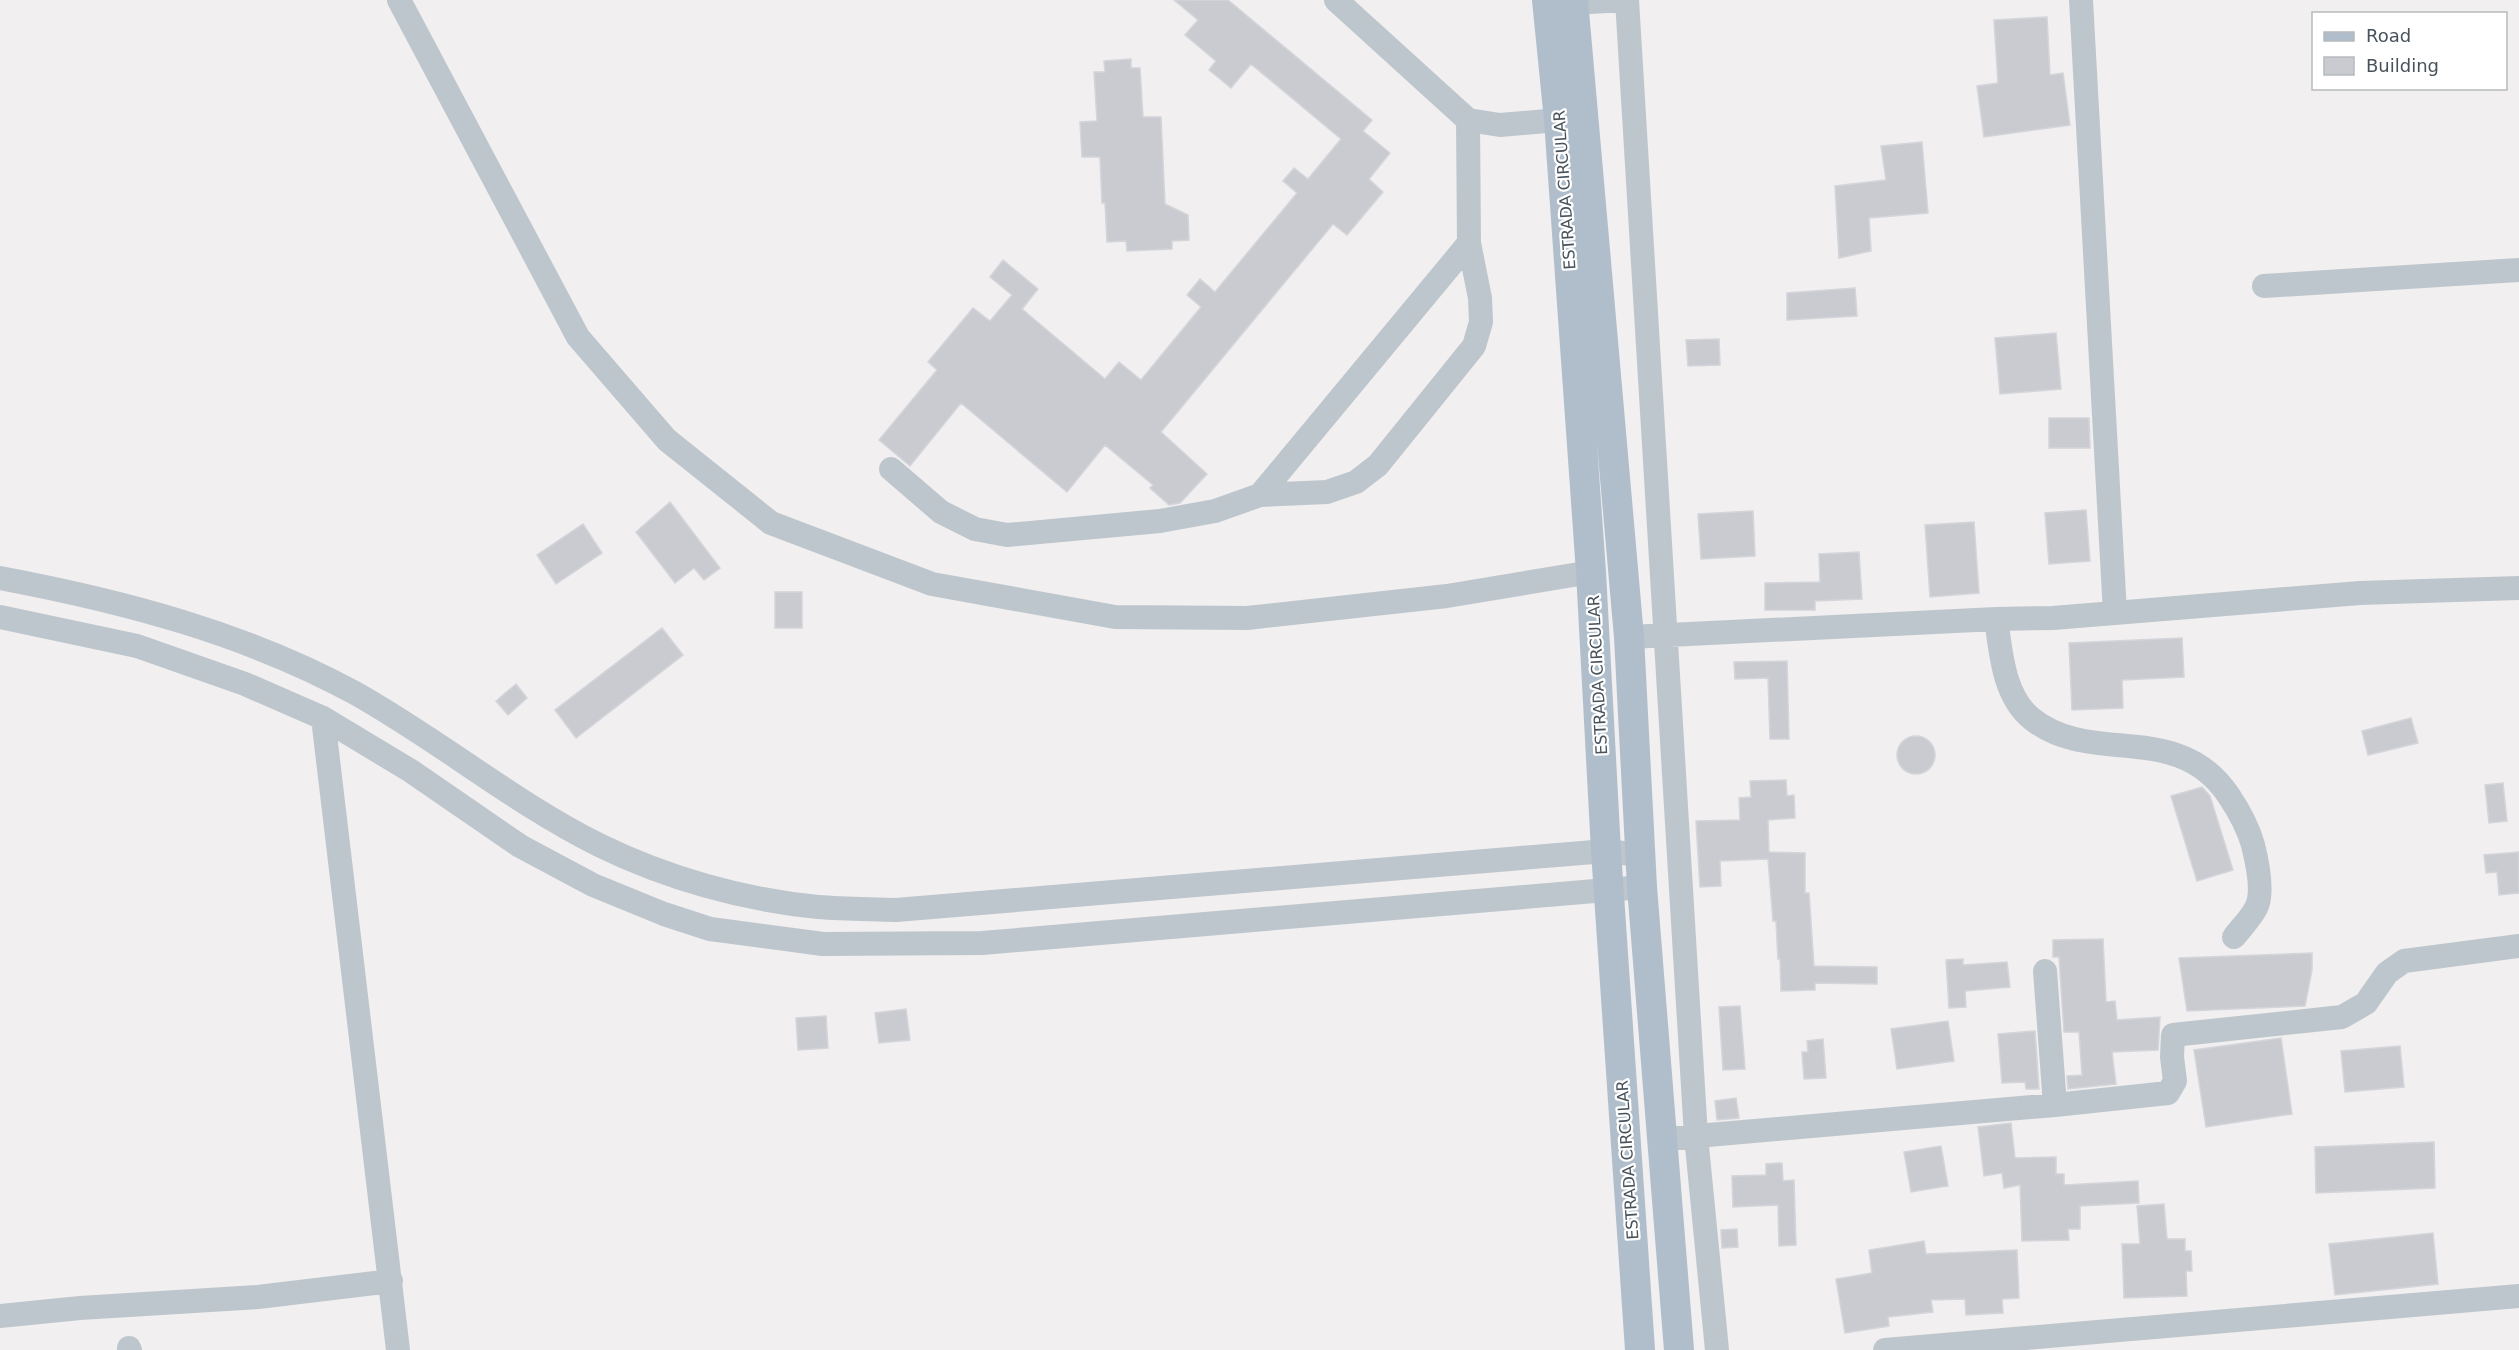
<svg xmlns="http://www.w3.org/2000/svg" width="2519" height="1350" viewBox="0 0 2519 1350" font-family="'DejaVu Sans',sans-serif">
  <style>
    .building { fill: #c9cbd1; stroke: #d3d5da; stroke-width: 1.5 }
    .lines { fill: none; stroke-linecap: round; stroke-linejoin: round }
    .minor { stroke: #bec6cd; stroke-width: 24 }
    .major { stroke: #b0becc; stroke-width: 30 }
    .labels { text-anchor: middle; stroke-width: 4.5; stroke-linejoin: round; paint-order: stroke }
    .street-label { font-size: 16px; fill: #48525b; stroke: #fff }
  </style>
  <rect width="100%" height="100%" fill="#f1efef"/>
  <path class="building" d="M1174,0H1228L1372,120L1363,131L1390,153L1369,179L1383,192L1347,235L1333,224L1161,432L1207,474L1180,503L1169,505L1150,488L1153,485L1105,445L1067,492L961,403L910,466L879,440L937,370L928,362L973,308L990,321L1012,295L990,277L1003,260L1038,289L1022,309L1105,379L1119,362L1141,380L1201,307L1187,295L1200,279L1215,292L1297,193L1283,181L1294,168L1308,179L1341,139L1251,64L1231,88L1209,70L1216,61L1185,35L1198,20Z
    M2047,17L2050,75L2063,73L2070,125L1984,137L1977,86L1998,83L1994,20Z
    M1131,59V68H1140L1143,117H1161L1165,204L1188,215L1189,240L1172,241V249L1127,251L1126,241L1107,242L1105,203H1102L1100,157H1082L1080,122L1097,121L1094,72H1105L1104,61Z
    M1922,142L1928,213L1869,218L1871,251L1839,258L1835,186L1886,180L1881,146Z
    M1855,288L1857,316L1787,320V293Z
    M2056,333L2061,389L2000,394L1995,338Z
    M1719,339L1720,365L1688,366L1686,340Z
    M2049,418H2089L2090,448H2049Z
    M670,502L720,568L704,580L694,568L675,583L636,532Z
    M2086,510L2090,561L2049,564L2045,513Z
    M1753,511L1755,556L1701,559L1698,514Z
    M1974,522L1979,593L1930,597L1925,525Z
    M583,524L602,553L556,584L537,555Z
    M1859,552L1862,599L1815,601V610H1765V583L1820,582L1819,554Z
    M775,592H802V628H775Z
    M662,628L683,655L576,738L555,710Z
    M2182,638L2184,677L2122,680L2123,708L2072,710L2069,643Z
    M1787,661L1789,739H1770L1768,678L1735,679L1734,662Z
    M516,684L527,698L508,715L496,701Z
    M2411,718L2418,743L2368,755L2362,731Z
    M1897 755a19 19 0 1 1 38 0a19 19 0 1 1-38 0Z
    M1786,780L1787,796L1794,795L1795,818L1768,820L1769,852L1805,853V893H1809L1814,966L1877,967V984L1815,983V990L1781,991L1780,959H1778L1776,921H1773L1768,859L1720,861L1721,886L1700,887L1696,821L1740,820L1739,798L1751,797L1750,781Z
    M2503,783L2507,821L2489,823L2485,785Z
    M2202,787L2210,796L2233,870L2197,881L2171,796Z
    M2519,852V893L2499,895L2497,872L2486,873L2484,855Z
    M2103,939L2106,1002L2115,1001L2117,1020L2160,1017L2158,1050L2112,1052L2116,1084L2068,1089L2067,1076L2082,1075L2079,1032H2064L2059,957H2053V940Z
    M2312,953V970L2305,1006L2187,1011L2179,958Z
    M1963,959V965L2007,962L2010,987L1965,991L1966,1007L1949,1008L1946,960Z
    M1740,1006L1745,1069L1723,1070L1719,1007Z
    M906,1009L910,1040L879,1043L875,1013Z
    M826,1016L828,1048L798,1050L796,1018Z
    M1948,1021L1954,1061L1897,1069L1891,1029Z
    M2035,1031L2039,1089H2026L2025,1082L2002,1083L1998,1034Z
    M2281,1038L2292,1114L2206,1127L2194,1050Z
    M1823,1039L1826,1078L1804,1079L1802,1052H1808L1807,1041Z
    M2400,1046L2404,1087L2345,1092L2341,1051Z
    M1736,1098L1739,1118L1717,1120L1715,1101Z
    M2011,1123L2015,1158L2056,1157V1174H2064V1185L2138,1181L2139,1203L2080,1206V1229H2068L2069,1240L2022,1241L2020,1185L2004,1188L2002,1173L1984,1176L1978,1127Z
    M2434,1142L2435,1188L2316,1193L2315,1147Z
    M1941,1146L1948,1186L1911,1192L1904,1152Z
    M1782,1163L1783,1181L1794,1180L1796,1245L1779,1246L1778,1205L1733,1207L1732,1176L1766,1175V1164Z
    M2164,1204L2167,1239H2185V1251H2191L2192,1271H2186L2187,1296L2124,1298L2122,1244H2140L2137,1206Z
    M1737,1229L1738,1247L1722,1248L1721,1230Z
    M2433,1233L2438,1284L2335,1295L2329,1244Z
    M1924,1241L1926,1254L2017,1250L2019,1298L2002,1299L2003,1313L1966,1315L1965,1299L1931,1300L1933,1312L1888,1317L1889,1326L1845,1333L1836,1279L1872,1273L1869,1250Z"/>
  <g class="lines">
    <path class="minor" d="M399,0L578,337L667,440L771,523L932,584L1115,617L1247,618L1447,596L1591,572
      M1336,0L1468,120L1500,125L1559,120
      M1627,0L1696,1136L1717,1350
      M2081,0L2115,613
      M1573,3L1624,0
      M2264,286L2519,270
      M891,469L941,512L975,529L1007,535L1160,521L1215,511L1260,495L1327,492L1356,482L1378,465L1474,346L1481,322L1480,298L1469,243L1468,120
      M1260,495L1469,243
      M0,578C122,601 245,633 355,693C439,740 513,802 599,845C666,878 744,900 818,907C844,909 870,909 896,910L1606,851L1640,855
      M0,617L137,646L245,684L323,718L411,771L520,846L593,885L664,914L710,929L823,944L982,943L1642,887
      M1996,619C2001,652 2003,696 2032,719C2092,767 2178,719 2229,796C2239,811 2248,827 2253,845C2257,861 2264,893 2256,908C2251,918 2241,928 2234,937
      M1629,637L1996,619L2053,618L2360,593L2519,588
      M323,718L398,1350
      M2045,971L2055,1105
      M1662,1139L2055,1105L2168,1093L2175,1081L2172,1057L2173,1035L2342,1017L2366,1003L2387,973L2404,961L2519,946
      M0,1316L80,1308L258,1297L391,1281
      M129,1348L130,1350
      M1885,1350L2519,1296"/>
    <path class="major" d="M1547,0L1559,120L1591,572L1606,851L1640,1350
      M1573,0L1629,637L1642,887L1679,1350"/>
  </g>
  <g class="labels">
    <g class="street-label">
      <text transform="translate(1564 190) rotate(-94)" y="6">ESTRADA CIRCULAR</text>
      <text transform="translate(1597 675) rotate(-93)" y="6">ESTRADA CIRCULAR</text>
      <text transform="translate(1627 1160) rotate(-94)" y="6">ESTRADA CIRCULAR</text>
    </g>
  </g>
  <rect x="2312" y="12" width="195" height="78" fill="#ffffff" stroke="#b6babd" stroke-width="1.5"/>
  <rect x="2324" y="32" width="30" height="9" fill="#b0becc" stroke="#b6babd" stroke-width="1.5"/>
  <text x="2366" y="42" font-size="18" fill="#48525b">Road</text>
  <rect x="2324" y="57" width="30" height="18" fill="#c9cbd1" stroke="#b6babd" stroke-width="1.5"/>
  <text x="2366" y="72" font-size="18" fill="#48525b">Building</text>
</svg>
